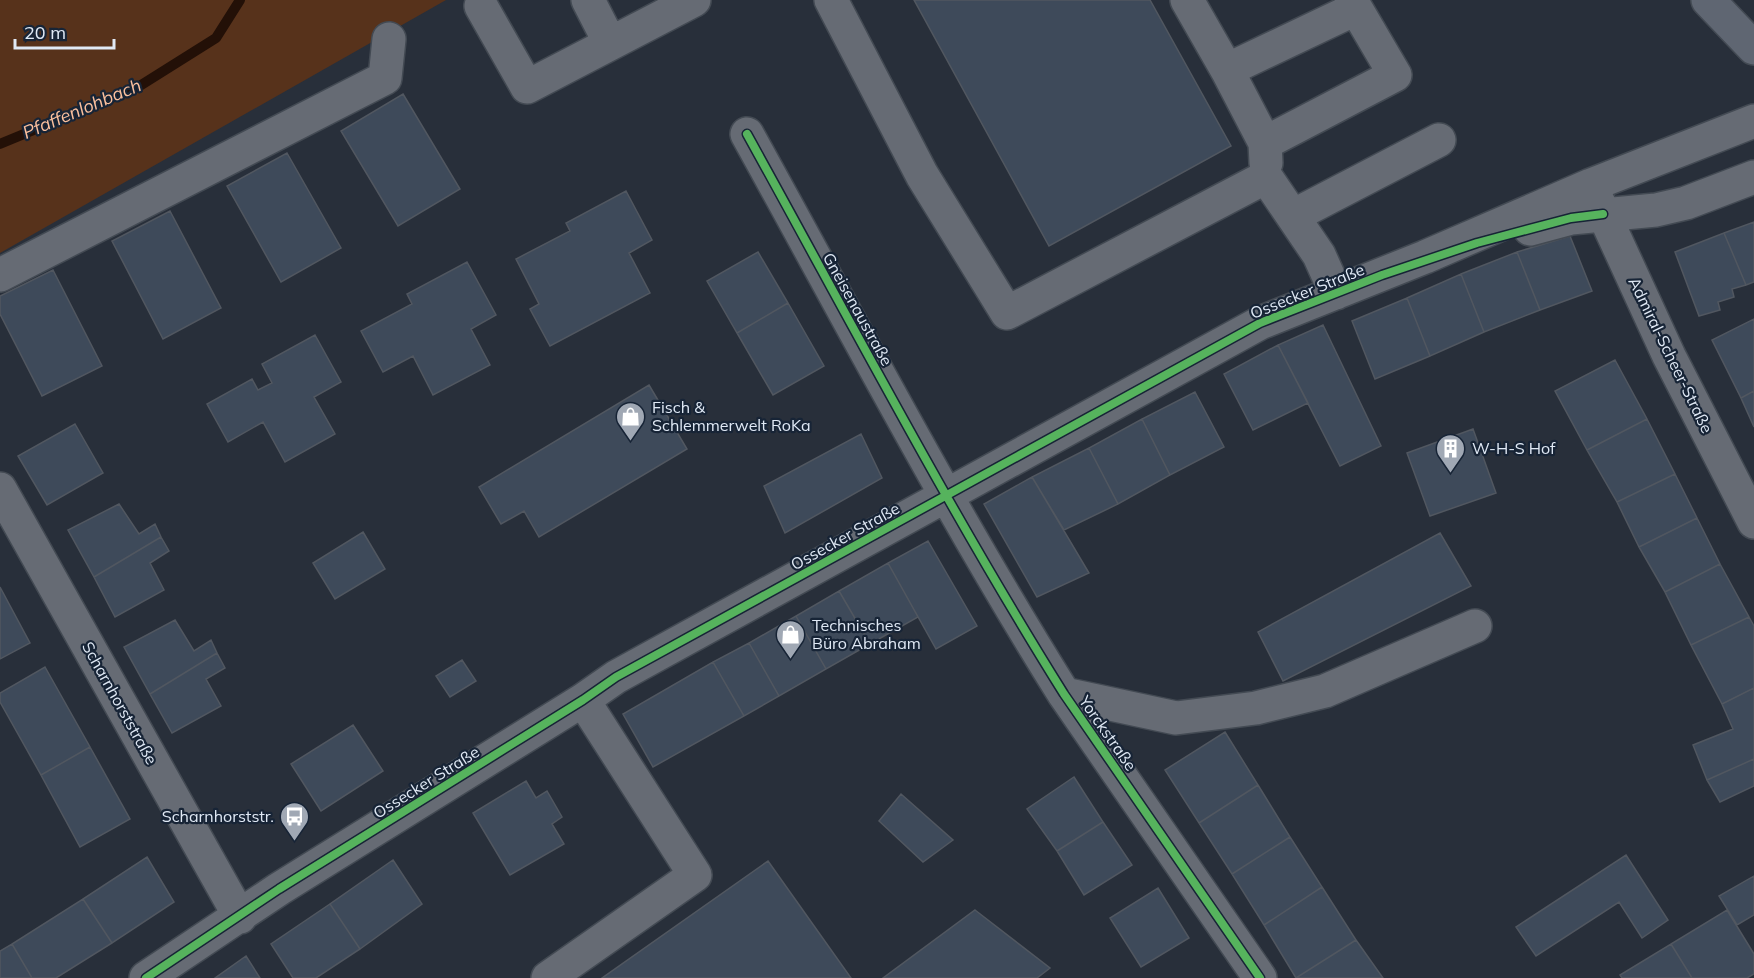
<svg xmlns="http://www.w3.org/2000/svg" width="1754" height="978" viewBox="0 0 1754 978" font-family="Mulish,sans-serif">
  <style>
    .green { fill: #57321b }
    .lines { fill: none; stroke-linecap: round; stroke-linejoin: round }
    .stream { stroke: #231007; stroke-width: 10 }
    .building { fill: #3e4a5a; stroke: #515760; stroke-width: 1.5 }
    .minor-casing { stroke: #434a53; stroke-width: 36 }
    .major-casing { stroke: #434a53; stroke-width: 36 }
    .minor { stroke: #666b74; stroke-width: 33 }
    .major { stroke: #5f6672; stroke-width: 33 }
    .cycleway-casing { stroke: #172436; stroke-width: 11 }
    .cycleway { stroke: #56b35d; stroke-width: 8 }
    .labels { text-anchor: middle; stroke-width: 4.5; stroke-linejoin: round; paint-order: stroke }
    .street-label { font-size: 16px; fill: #e0e9f5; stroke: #172436 }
    .poi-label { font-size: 16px; fill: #e0e9f5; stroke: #172436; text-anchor: start }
    .water-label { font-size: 18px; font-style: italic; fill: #fcc09d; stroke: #172436 }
  </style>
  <rect width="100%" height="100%" fill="#282f3a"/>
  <path class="green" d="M0,0H446L0,253Z"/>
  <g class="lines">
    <path class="stream" d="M0,144L138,87L216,38L240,0"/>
  </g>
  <path class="building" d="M914,0H1150L1231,146L1049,246Z
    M403,94L460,189L398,226L341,131Z
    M287,153L341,248L281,282L227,186Z
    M626,191L652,240L629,253L650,293L550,346L530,309L539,304L516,259L570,231L566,223Z
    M170,211L221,308L163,339L112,241Z
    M1754,222V282L1746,285L1724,233Z
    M1724,233L1746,285L1732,289L1734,297L1718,302L1720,310L1699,316L1675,252Z
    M1570,236L1592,291L1540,310L1517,252Z
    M758,252L788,303L737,333L707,281Z
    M1517,252L1540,310L1484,332L1461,274Z
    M467,262L496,315L471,329L490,365L433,395L413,356L383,372L361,331L412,304L407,294Z
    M53,270L102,366L42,396L0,314V296Z
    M1461,274L1484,332L1430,356L1407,298Z
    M1407,298L1430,356L1375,379L1352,321Z
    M788,303L824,366L773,395L737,333Z
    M1754,319V391L1741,398L1712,340Z
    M1323,325L1381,446L1340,466L1278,345Z
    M315,335L341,382L314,397L335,434L285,462L263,422L228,442L207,404L252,379L258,390L272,383L262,364Z
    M1278,345L1308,403L1253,430L1224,374Z
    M1615,360L1647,419L1587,450L1555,391Z
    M649,385L687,449L539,537L524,511L501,524L479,487Z
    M1754,391V427L1741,398Z
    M1195,392L1224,447L1170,475L1142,419Z
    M1142,419L1170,475L1118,504L1089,448Z
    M1647,419L1675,474L1617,502L1587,450Z
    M75,424L103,473L47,505L18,456Z
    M1473,429L1496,493L1430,516L1407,453Z
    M861,434L882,478L785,533L764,486Z
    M1089,448L1118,504L1064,530L1032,477Z
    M1675,474L1697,518L1639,547L1617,502Z
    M1032,477L1089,573L1037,597L984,504Z
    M119,504L139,534L155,524L161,537L94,577L68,530Z
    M1697,518L1720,564L1665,592L1639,547Z
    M363,532L385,569L335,599L313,563Z
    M1440,533L1471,586L1283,681L1258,632Z
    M161,537L169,551L150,563L164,590L115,617L94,577Z
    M928,541L977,626L936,649L888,563Z
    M888,563L918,617L870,644L839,591Z
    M1720,564L1749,617L1691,645L1665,592Z
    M0,587L30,643L0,659Z
    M839,591L870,644L826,669L796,616Z
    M796,616L826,669L779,696L749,643Z
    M1749,617L1754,626V688L1722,704L1691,645Z
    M175,620L194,651L211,640L217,653L150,694L124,647Z
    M749,643L779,696L744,716L713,662Z
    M217,653L225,668L206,679L221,706L172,733L150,694Z
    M462,660L476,681L450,697L436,676Z
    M713,662L744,716L653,767L623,714Z
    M45,667L90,747L41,775L0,702V693Z
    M1754,688V759L1707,780L1693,745L1733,729L1722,704Z
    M353,725L383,771L321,811L291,764Z
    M1225,732L1258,785L1199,823L1165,770Z
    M90,747L130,819L80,847L41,775Z
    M1754,759V786L1720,802L1707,780Z
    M1074,777L1103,822L1057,851L1027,809Z
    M526,781L536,798L547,791L562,817L552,824L564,844L510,875L473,813Z
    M1258,785L1290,837L1232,874L1199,823Z
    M901,794L953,840L923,862L879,821Z
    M1103,822L1132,865L1084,895L1057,851Z
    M1290,837L1322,887L1264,925L1232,874Z
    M1626,855L1668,920L1642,938L1619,902L1536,956L1516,927Z
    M147,857L174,902L112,943L83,899Z
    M393,860L422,904L360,949L330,904Z
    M768,861L851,978H602Z
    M1754,876V915L1737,925L1719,896Z
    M1322,887L1356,940L1296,978L1264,925Z
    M1158,888L1189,938L1141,967L1110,918Z
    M83,899L112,943L56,978H32L12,944Z
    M330,904L360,949L316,978H293L271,944Z
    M975,910L1050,968L1037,978H883Z
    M1727,910L1754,954V974L1747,978H1692L1671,944Z
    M1356,940L1383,978H1296Z
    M12,944L32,978H0V951Z
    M1671,944L1692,978H1622L1620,975Z
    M246,956L260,978H215Z"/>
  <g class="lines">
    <defs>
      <path id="minor" d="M588,0L610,43
        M831,0L922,175L1007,313L1266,177L1319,255L1336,293
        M1187,0L1227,70L1265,143L1266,163
        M481,6L527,87L694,0
        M1227,70L1355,9
        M747,134C851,322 950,512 1064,694L1260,978
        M1265,143L1395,75L1351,0
        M1595,195L1669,356L1754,522
        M1293,216L1439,140
        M1530,229L1571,218L1656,210L1686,203L1754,177
        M0,275L385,78L389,39
        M0,489L240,917
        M1064,694L1176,718L1256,708L1325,691L1475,626
        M146,978L279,889L583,700L616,677L1260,323L1425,257L1591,185L1754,121
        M548,978L695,875L583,700"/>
      <path id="major" d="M1708,0L1754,48"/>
    </defs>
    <use href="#minor" class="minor-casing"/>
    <use href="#major" class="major-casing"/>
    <use href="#minor" class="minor"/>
    <use href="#major" class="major"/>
    <defs>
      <path id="cycleway" d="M747,134C851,322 950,512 1064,694L1260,978
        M146,978L279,889L583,700L616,677L1260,323L1382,275L1477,243L1571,218L1603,214"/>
    </defs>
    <use href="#cycleway" class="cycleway-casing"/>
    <use href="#cycleway" class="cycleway"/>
  </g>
  <defs>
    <symbol id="shop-pin" viewBox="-11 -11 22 30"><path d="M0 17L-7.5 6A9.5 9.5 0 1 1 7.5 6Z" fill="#a0a8b4" stroke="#172436"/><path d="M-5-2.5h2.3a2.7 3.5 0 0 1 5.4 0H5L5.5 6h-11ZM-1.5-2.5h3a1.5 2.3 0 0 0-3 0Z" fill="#fff"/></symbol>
    <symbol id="building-pin" viewBox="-11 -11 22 30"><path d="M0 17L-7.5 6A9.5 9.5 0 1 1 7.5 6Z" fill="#a0a8b4" stroke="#172436"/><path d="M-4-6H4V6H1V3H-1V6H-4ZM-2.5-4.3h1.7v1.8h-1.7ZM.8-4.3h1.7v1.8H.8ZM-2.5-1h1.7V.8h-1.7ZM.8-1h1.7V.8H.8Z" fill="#fff"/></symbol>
    <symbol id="bus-pin" viewBox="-11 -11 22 30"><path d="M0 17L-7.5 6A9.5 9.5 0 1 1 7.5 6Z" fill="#a0a8b4" stroke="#172436"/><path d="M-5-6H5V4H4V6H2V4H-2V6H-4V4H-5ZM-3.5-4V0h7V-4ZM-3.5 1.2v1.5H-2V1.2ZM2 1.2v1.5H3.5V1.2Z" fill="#fff"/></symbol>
  </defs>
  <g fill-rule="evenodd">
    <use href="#shop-pin" x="614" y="400" width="33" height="45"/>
    <use href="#building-pin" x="1434" y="432" width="33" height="45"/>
    <use href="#shop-pin" x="774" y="618" width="33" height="45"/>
    <use href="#bus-pin" x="278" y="800" width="33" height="45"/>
  </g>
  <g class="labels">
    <g class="street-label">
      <text transform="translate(1307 291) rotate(-22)" y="6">Ossecker Straße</text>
      <text transform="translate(858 309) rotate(61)" y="6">Gneisenaustraße</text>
      <text transform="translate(1671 355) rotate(64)" y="6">Admiral-Scheer-Straße</text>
      <text transform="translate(845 536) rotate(-29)" y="6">Ossecker Straße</text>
      <text transform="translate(120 703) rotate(61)" y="6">Scharnhorststraße</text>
      <text transform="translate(1108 733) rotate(55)" y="6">Yorckstraße</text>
      <text transform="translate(426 782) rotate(-32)" y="6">Ossecker Straße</text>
    </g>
    <g class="poi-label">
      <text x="652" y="413">Fisch &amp;<tspan x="652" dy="18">Schlemmerwelt RoKa</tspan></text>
      <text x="1472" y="454">W-H-S Hof</text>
      <text x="812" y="631">Technisches<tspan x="812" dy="18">Büro Abraham</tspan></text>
      <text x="274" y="822" text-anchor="end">Scharnhorststr.</text>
    </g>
    <g class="water-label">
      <text transform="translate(82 109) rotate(-23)" y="6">Pfaffenlohbach</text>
    </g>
  </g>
  <path d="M15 39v9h99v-9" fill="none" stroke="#e0e9f5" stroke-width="3"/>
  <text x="24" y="39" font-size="18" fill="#e0e9f5" stroke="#172436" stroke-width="4.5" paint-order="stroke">20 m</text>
</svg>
